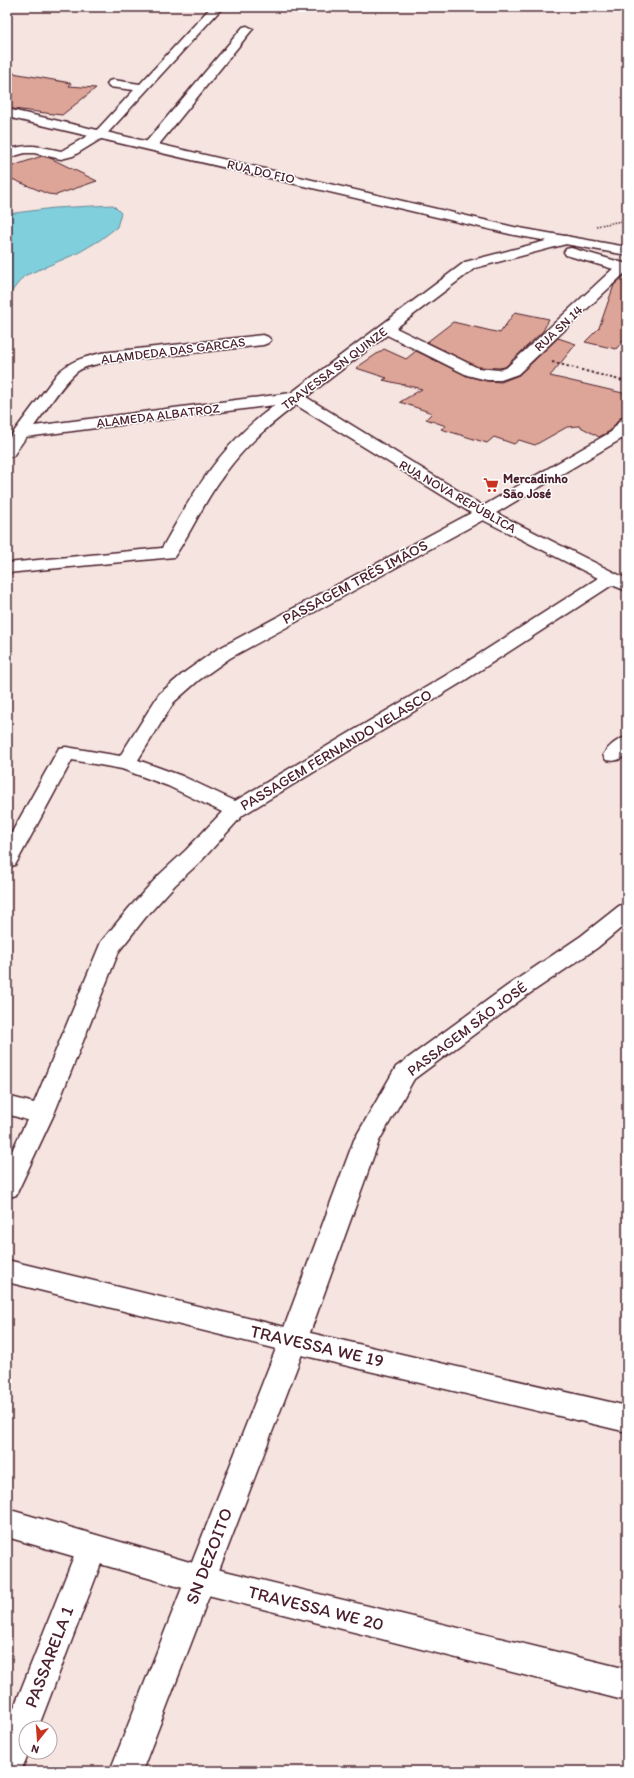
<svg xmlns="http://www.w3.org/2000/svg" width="634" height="1778" viewBox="0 0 634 1778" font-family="Itim,sans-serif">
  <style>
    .water { fill: #80cfdd; stroke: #6a8996 }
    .building { fill: #dda597; stroke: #4a1f2b }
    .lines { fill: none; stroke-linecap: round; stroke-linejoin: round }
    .minor-casing { stroke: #4a1f2b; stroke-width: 3 }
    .tertiary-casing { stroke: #4a1f2b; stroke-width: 3 }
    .secondary-casing { stroke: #4a1f2b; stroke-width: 3 }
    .path-far1 { stroke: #4a1f2b; stroke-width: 1.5; stroke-dasharray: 1.5 1.5; stroke-linecap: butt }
    .path { stroke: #4a1f2b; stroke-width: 2; stroke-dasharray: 2.5 2.5; stroke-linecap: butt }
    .minor { fill: #fff; fill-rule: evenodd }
    .tertiary { fill: #fff; fill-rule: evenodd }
    .secondary { fill: #fff; fill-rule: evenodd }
    .labels { text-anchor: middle; stroke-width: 3; stroke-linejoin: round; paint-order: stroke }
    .far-street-label { font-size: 13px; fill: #4a1f2b; stroke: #fff }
    .far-poi-label { font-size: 13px; font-weight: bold; fill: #4a1f2b; stroke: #fff; text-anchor: start }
    .street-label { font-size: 15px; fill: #4a1f2b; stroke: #fff }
    .near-street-label { font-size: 18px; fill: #4a1f2b; stroke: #fff }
  </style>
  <rect width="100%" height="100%" fill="#f5e4e0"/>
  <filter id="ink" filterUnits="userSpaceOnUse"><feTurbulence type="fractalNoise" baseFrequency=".025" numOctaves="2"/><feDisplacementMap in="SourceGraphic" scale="8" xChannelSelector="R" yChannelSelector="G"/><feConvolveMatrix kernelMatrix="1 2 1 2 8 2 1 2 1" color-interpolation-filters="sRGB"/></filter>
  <g filter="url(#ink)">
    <path class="water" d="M113,205L121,213L117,227L100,240L78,253L24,276L11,292L7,300V214L54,208Z"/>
    <path class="building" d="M7,72L71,83L69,86L96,88L62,115L13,109L7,108Z
      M42,156L50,158L97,181L56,195L48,194L7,177V168Z
      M626,274L627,336L616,349L585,342L599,328L614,285Z
      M515,312L549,319L543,331L505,367L499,368L478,367L427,342L453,322L500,333Z
      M558,338L576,344L550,376L627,394V416L620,418L610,431L599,437L579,426L567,427L535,445L519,440L514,444L494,437L487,443L441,429L446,426L426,419L432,413L400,402L422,389L383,380L387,378L356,368L384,349L406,359L416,351L467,376L487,381L501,382L519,375Z"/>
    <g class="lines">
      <defs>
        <path id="minor" d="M211,7H223L104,137L73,156L61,159L34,153H25L7,158V150C30,143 38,146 61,151L63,150L96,131L134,90L109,87L107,84L109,81L113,80L140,84Z
          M247,26L253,29L251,31L156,148H146L145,145L146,142L243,27Z
          M565,236L570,237L572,240L570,243L475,268L396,328L478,368L499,370L506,368L617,265L622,264L627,265V271L518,374L501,380H487L467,375L387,335L306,397L483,506L611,432L621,419L627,417V433L623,438L496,513L627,579V591L612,585L459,684L243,815L202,860L175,885L145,918L119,951L54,1114L16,1195L7,1198V1161L27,1120L7,1114V1096L34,1103L101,942L129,908L159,875L186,850L222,812L168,786L122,769L72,760L18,860L15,865L7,867V841L59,748L66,747L120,756L159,694L185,672L216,650L471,513L296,405C264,429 239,451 217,485C201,508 190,534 174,557L7,573V563L162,548C184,509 206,469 238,437C249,425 262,415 275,405L26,437L13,456L7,457V441L57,374C71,360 83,358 101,353L263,335L268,337L271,340L268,343L263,345L102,363C94,365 85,366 78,371C63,382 46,411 34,426L291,393L465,262ZM483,520L598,578L445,676L235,801L182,776L138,760L174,702L199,680L230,658Z
          M627,737V754C620,760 615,762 606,760L603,755C608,747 617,739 627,737Z
          M627,903V923L597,948L523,998L414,1079L379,1141L307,1341L142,1771H110L279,1341L354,1140L396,1067L507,986L581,936L619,906Z
          M92,1534L103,1538L107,1548L38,1728H26V1752H29L21,1771H7V1725L81,1538Z"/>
        <path id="tertiary" d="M7,109L514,227L627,247V255L514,235L7,117Z
          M571,248L627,264V273L566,255L564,252L566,249Z"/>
        <path id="secondary" d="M7,1260L293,1329L627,1406V1432L293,1353L7,1282Z
          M7,1509L200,1565L627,1669V1701L200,1593L7,1537Z"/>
      </defs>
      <use href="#minor" class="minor-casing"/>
      <use href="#tertiary" class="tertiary-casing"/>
      <use href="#secondary" class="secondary-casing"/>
      <path class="path-far1" d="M596,226L627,220"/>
      <path class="path" d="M552,362L627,382"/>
      <use href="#minor" class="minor"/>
      <use href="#tertiary" class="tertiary"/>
      <use href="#secondary" class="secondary"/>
    </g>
  </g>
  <defs>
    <symbol id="supermarket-bare" viewBox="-9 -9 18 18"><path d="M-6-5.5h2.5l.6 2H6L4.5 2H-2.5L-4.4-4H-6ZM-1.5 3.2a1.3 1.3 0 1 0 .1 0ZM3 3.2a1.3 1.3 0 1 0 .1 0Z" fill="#c8321e" stroke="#fff" stroke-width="2.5" paint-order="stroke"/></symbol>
  </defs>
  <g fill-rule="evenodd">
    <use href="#supermarket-bare" x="480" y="474" width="22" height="22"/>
  </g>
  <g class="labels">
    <g class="far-street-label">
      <text transform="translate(261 171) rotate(13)" y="5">RUA DO FIO</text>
      <text transform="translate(558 328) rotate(-43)" y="5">RUA SN 14</text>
      <text transform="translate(173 350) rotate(-7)" y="5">ALAMDEDA DAS GARCAS</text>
      <text transform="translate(334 368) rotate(-37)" y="5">TRAVESSA SN QUINZE</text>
      <text transform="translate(158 415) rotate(-7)" y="5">ALAMEDA ALBATROZ</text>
      <text transform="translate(458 496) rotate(30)" y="5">RUA NOVA REPÚBLICA</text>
    </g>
    <g class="far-poi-label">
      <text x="503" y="483">Mercadinho<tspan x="503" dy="15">São José</tspan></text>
    </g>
    <g class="street-label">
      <text transform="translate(355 582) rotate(-28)" y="5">PASSAGEM TRÊS IMÃOS</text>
      <text transform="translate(336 750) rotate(-31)" y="5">PASSAGEM FERNANDO VELASCO</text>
      <text transform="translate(467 1029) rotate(-37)" y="5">PASSAGEM SÃO JOSÉ</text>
    </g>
    <g class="near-street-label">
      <text transform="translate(317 1346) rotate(13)" y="6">TRAVESSA WE 19</text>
      <text transform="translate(209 1556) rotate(-69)" y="6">SN DEZOITO</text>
      <text transform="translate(316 1608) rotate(14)" y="6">TRAVESSA WE 20</text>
      <text transform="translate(49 1657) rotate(-69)" y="6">PASSARELA 1</text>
    </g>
  </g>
  <rect width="634" height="1778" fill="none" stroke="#fff" stroke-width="24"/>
  <rect x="12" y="12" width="610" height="1754" fill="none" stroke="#4a1f2b" stroke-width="1.5" filter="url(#ink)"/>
  <g transform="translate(38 1740) rotate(197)"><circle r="19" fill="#ffffff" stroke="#b7a5aa"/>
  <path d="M0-3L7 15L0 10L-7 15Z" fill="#c8321e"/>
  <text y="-6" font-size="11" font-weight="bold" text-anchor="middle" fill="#4a1f2b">N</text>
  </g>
</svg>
